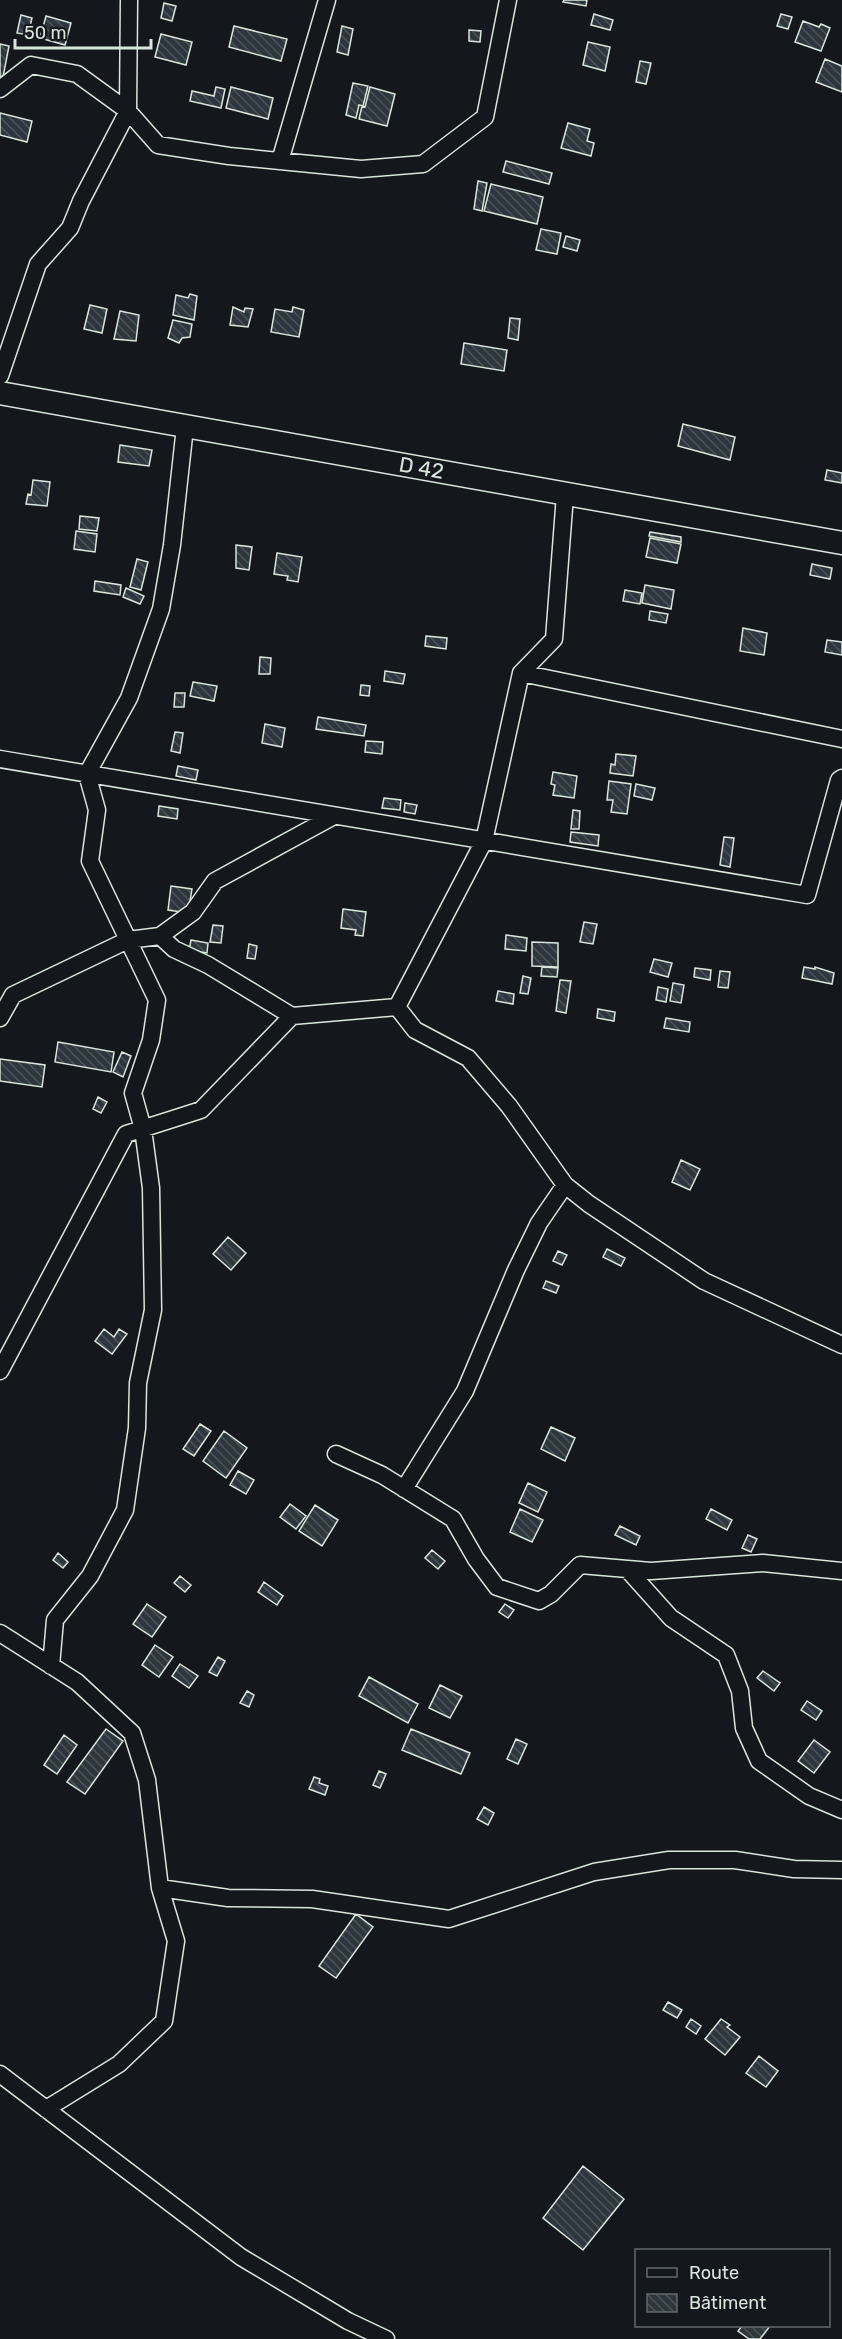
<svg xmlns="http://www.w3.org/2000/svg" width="842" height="2339" viewBox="0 0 842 2339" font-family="Rubik,sans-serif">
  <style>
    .building { fill: url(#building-back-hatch); stroke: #d8e6dc; stroke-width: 1.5 }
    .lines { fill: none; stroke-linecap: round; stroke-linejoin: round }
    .street-casing { stroke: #d8e6dc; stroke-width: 19 }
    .secondary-casing { stroke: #d8e6dc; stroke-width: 25 }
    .street { stroke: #14181c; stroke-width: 16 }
    .secondary { stroke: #14181c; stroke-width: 22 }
    .labels { text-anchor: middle; stroke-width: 4.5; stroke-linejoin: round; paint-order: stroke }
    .street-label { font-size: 21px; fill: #d8e6dc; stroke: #14181c }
  </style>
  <defs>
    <pattern id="building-back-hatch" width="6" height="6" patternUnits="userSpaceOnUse" patternTransform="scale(1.5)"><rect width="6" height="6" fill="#2c363c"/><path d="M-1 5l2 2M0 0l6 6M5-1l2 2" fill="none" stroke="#4a5358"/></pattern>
  </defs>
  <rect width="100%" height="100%" fill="#14181c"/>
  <path class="building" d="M564,0H587L586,6L563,2Z
    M164,3L176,6L172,21L161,18Z
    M594,14L613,20L610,30L591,25Z
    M781,14L792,17L788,29L777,26Z
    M21,15L32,18L28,35L17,33Z
    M46,16L71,23L65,45L40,38Z
    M803,21L819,27L821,24L830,28L821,51L795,42Z
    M234,26L287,39L281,61L229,47Z
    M342,26L353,29L348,55L337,52Z
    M469,30L481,31L480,42L469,41Z
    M161,34L192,42L186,65L155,57Z
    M588,42L610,47L605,71L583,65Z
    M0,44L9,46L3,77L0,76Z
    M825,59L842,66V92L816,82Z
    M640,61L651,63L646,84L636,82Z
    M353,83L368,86L363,106L359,105L356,118L346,115Z
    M216,87L225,89L221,108L190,101L192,91L214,96Z
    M231,87L273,98L268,119L226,108Z
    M370,87L395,94L387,126L359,119L362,106L365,107Z
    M0,113L32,121L27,142L0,135Z
    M568,123L590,129L587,141L594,143L591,156L561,148Z
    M506,161L552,173L549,184L503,172Z
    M478,181L487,183L482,211L474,209Z
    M491,184L543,197L537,224L484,211Z
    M541,229L561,233L557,254L536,250Z
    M566,236L580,240L577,251L563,247Z
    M190,294L197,296L194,320L173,315L176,295L188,298Z
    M90,305L107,309L102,333L84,329Z
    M233,307L244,312L245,308L253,309L248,327L230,325Z
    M293,307L304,310L299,337L271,332L275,309L292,312Z
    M120,311L139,315L136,341L114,339Z
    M510,318L520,319L518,340L508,338Z
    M173,320L192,324L190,337L182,338L179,343L168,338Z
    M464,343L507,350L504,371L461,364Z
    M683,424L735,437L730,460L678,446Z
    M120,445L152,450L149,466L118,462Z
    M827,470L842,473V483L825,480Z
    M33,480L50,482L47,506L26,504L28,494L31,495Z
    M80,516L99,518L97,531L79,529Z
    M76,531L97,534L95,552L74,549Z
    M650,532L681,537V542L649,536Z
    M650,538L681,544L677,563L646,557Z
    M236,545L252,547L249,570L236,568Z
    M277,553L302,557L298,582L287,580L288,576L274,574Z
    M137,559L148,562L141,590L130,587Z
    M812,564L832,568L830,579L810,575Z
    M95,581L121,585L120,595L94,591Z
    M645,585L674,590L671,609L642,603Z
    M126,588L144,596L140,604L123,597Z
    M625,590L642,593L640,604L623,601Z
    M650,611L668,614L666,623L649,620Z
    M743,628L767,633L764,655L740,651Z
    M426,636L447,638L446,649L425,646Z
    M827,640L842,642V655L825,652Z
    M260,657L271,658L270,674H259Z
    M385,671L405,674L403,684L384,681Z
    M193,682L217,686L214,701L190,696Z
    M361,685L370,686L369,696L360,695Z
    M175,693H185L184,707H174Z
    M318,717L366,725L364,736L316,729Z
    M265,724L285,728L282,747L262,743Z
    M175,732L183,733L180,753L171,751Z
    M366,741L383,742L382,754L365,752Z
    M616,754L636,756L633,776L610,773L611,764L615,765Z
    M178,766L198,770L196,780L176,776Z
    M553,772L577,776L574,798L553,795L555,785L551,784Z
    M609,781L631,784L627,814L611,812L613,800H607Z
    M636,784L655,788L652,800L634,796Z
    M384,798L401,800L400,810L382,808Z
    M405,803L417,805L415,814L404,812Z
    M159,806L178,809L177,819L158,816Z
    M573,810L580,811L579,829H571Z
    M571,832L599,835L598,846L570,842Z
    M724,837L734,838L730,867L720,865Z
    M171,886L192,889L188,913L168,910Z
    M343,909L366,912L363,936L355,935L356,930L341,928Z
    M584,922L597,924L593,944L580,942Z
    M213,925L223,926L221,943L210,942Z
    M506,935L527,938L526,951L505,949Z
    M191,940L208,943L207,953L189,950Z
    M532,942L558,943V967L532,966Z
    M249,944L257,946L255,959L247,958Z
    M654,959L672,963L668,977L650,972Z
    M542,967L558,968L557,977L541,976Z
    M804,967L815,969V967L834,973L832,984L802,978Z
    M695,968L711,970L710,980L694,977Z
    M720,971L730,972L728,988L718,987Z
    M523,976L531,978L528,994L520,993Z
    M560,980L571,981L566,1013L556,1011Z
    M673,983L684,985L681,1003L670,1001Z
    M658,987L668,989L666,1002L656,1000Z
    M498,991L514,994L513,1004L496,1001Z
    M598,1009L615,1012L614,1021L597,1018Z
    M666,1018L690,1022L689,1032L664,1028Z
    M58,1042L114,1052L111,1072L55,1062Z
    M122,1052L131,1056L123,1077L113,1072Z
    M0,1059L45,1065L42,1087L0,1081Z
    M98,1097L107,1102L101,1113L93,1109Z
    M681,1160L700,1169L690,1190L672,1182Z
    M228,1237L246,1253L231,1270L213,1254Z
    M607,1249L625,1258L621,1266L603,1257Z
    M558,1251L567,1255L562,1265L553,1261Z
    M546,1281L559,1286L556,1293L543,1288Z
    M104,1329L114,1337L119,1329L127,1334L112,1354L95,1341Z
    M200,1424L211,1431L194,1456L183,1449Z
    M551,1427L575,1438L565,1461L541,1449Z
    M224,1431L247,1448L226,1478L203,1461Z
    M238,1471L254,1480L246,1494L230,1485Z
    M528,1483L547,1492L538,1512L519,1503Z
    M290,1504L306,1516L296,1529L280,1517Z
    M315,1505L338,1520L322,1546L299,1531Z
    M520,1509L543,1520L532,1542L510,1532Z
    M711,1509L732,1520L727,1530L706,1519Z
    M620,1526L640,1536L636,1545L615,1535Z
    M748,1535L757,1539L751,1552L742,1548Z
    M432,1550L445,1561L438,1569L425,1558Z
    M58,1553L68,1562L63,1568L53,1560Z
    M180,1576L191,1585L185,1592L174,1583Z
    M264,1582L283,1596L277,1605L258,1592Z
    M147,1604L166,1617L152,1637L133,1624Z
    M505,1604L514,1610L508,1618L499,1612Z
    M155,1645L173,1657L159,1677L142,1665Z
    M218,1657L225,1661L217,1676L209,1672Z
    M180,1664L198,1676L189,1688L172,1676Z
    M763,1671L780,1683L774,1691L757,1678Z
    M369,1677L418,1704L408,1723L359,1696Z
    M440,1685L462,1696L450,1718L429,1708Z
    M247,1691L254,1695L249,1707L240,1703Z
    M807,1701L822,1711L816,1720L801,1710Z
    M106,1729L123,1741L85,1794L67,1782Z
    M411,1729L470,1753L461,1774L402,1750Z
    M64,1735L77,1745L57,1774L44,1765Z
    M516,1739L527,1744L518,1764L507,1759Z
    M814,1740L830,1752L814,1773L798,1761Z
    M379,1771L386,1774L380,1788L373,1785Z
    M314,1777L320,1779L319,1783L328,1786L325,1795L309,1789Z
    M484,1807L494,1813L488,1825L477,1819Z
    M356,1914L373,1927L336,1978L319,1966Z
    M668,2002L682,2010L677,2018L663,2010Z
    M691,2019L701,2026L696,2034L686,2027Z
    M721,2019L730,2025L727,2027L740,2037L725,2055L705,2039Z
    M759,2056L778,2071L766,2087L746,2073Z
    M583,2166L624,2199L583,2250L543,2218Z
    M742,2326H770L760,2339H749L738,2331Z"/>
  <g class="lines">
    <defs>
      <path id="street" d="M0,89L31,65L77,74L128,111L158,145L229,156L361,169L423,164L485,117L508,0
        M280,161L327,0
        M0,376L38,264L70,228L81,201L128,111L129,0
        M521,673L842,739
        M0,759L807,895L839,780L842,778
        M160,936L174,949L208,965L292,1016
        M397,1007L415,1030L468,1058L509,1106L565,1185L589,1204L704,1281L842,1345
        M0,1018L13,995L128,940L160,936L193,912L215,881L334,816
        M0,1371L126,1134L201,1110L292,1016L397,1007L484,841L521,673L554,639L565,495
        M336,1454L382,1475L453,1519L476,1559L497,1587L539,1601L551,1594L580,1565L651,1571L763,1563L842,1571
        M404,1489L465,1391L516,1270L539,1223L565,1185
        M627,1569L671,1618L726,1655L740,1691L744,1728L759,1761L809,1796L842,1810
        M0,1633L77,1682L132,1733L147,1780L160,1888L176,1941L164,2021L119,2064L46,2109
        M51,1666L55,1620L90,1576L125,1510L137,1428L138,1383L153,1310L151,1188L143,1129L133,1093L151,1040L157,1000L90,861L97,810L87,774L129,698L161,609L172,545L185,427
        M160,1888L228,1898L312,1899L449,1919L594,1872L669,1860H735L794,1869L842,1870
        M0,2074L241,2257L348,2321L386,2339"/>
      <g id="secondary">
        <path id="s1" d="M0,393L842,543"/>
      </g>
    </defs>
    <use href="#street" class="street-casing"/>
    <use href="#secondary" class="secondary-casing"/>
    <use href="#street" class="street"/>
    <use href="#secondary" class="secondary"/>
  </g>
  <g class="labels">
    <g class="street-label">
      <text dy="7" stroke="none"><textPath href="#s1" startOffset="428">D 42</textPath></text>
    </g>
  </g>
  <rect x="635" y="2249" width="195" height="78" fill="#14181c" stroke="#626a69" stroke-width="1.5"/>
  <rect x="647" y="2268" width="30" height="9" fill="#14181c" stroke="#626a69" stroke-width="1.5"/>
  <text x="689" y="2279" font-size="18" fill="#d8e6dc">Route</text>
  <rect x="647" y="2294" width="30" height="18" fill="url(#building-back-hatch)" stroke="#626a69" stroke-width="1.5"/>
  <text x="689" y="2309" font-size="18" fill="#d8e6dc">Bâtiment</text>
  <path d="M15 39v9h136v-9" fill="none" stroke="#d8e6dc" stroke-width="3"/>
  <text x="24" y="39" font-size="18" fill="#d8e6dc" stroke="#14181c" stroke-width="4.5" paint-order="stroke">50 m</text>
</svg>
